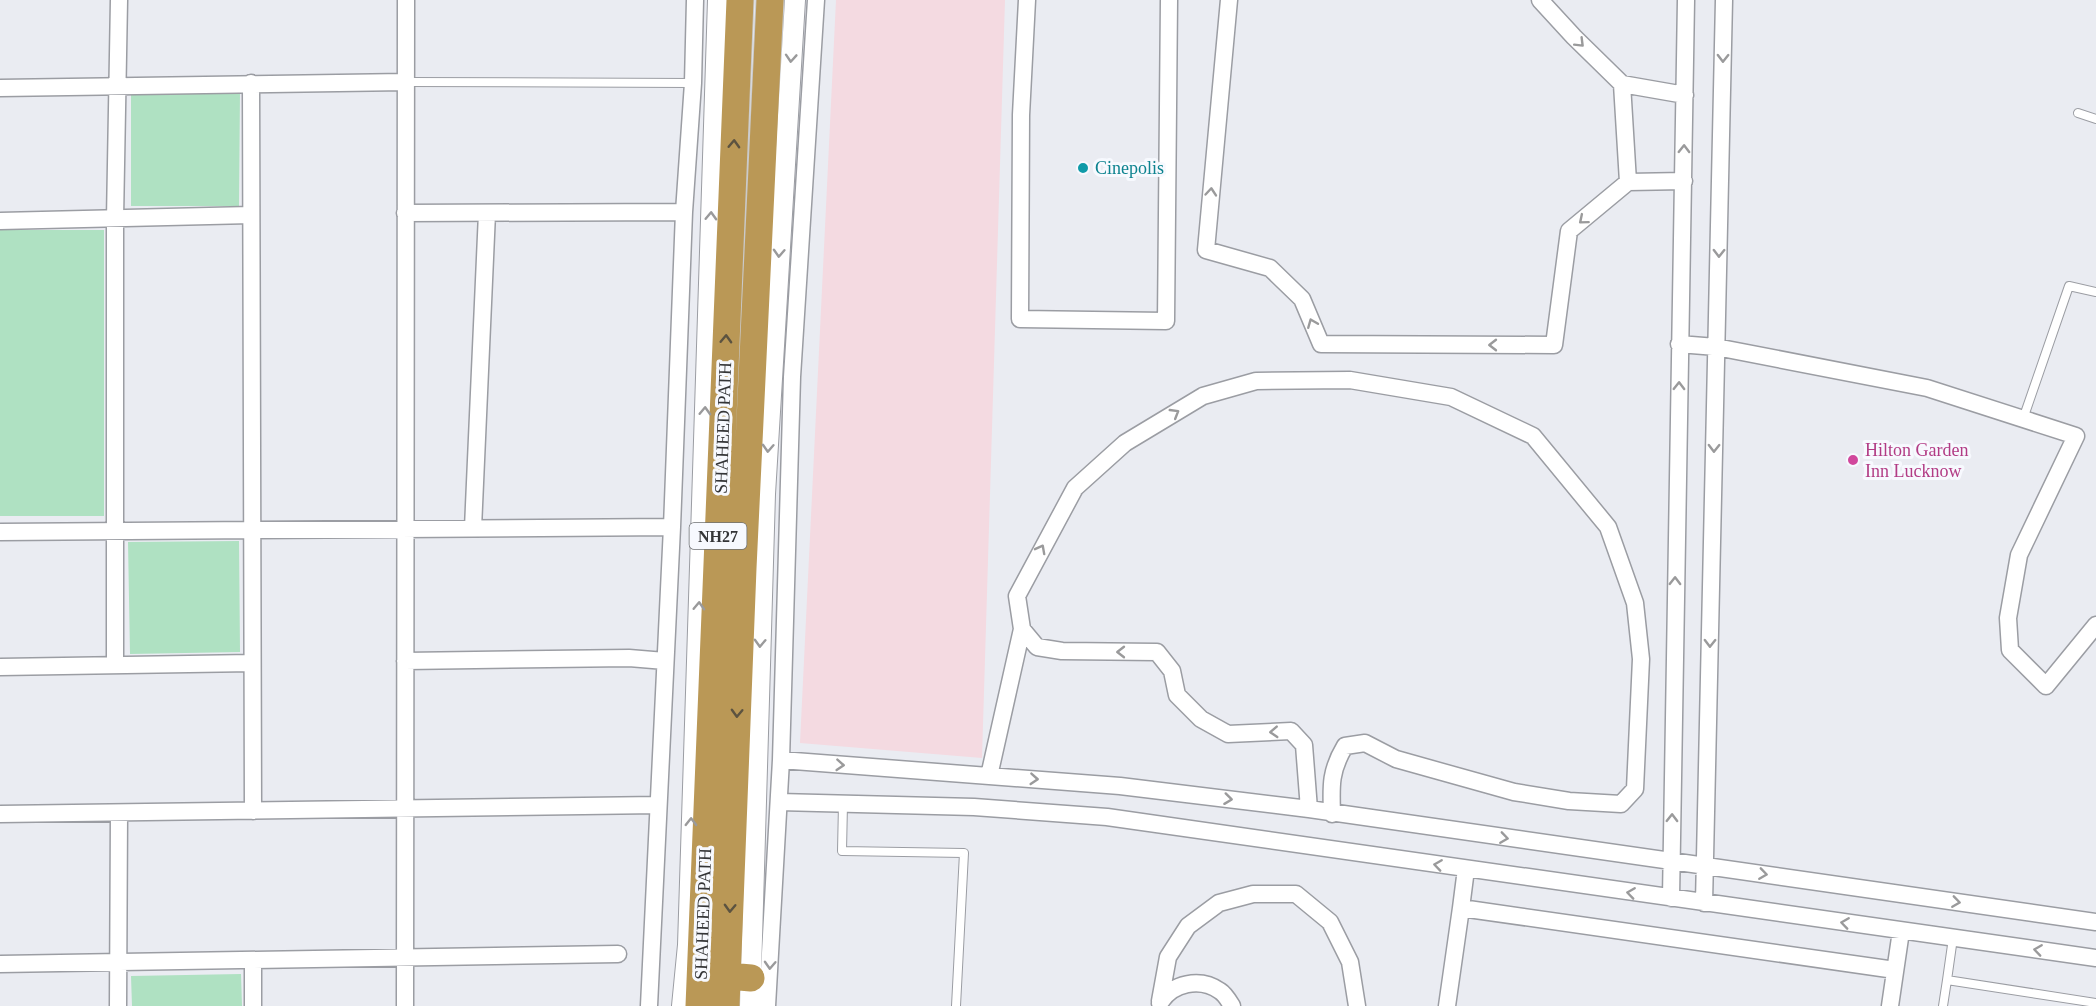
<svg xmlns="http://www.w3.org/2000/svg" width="2096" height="1006" viewBox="0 0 2096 1006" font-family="Georgia,serif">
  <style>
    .industrial { fill: #f4dae1 }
    .green { fill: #afe1c2 }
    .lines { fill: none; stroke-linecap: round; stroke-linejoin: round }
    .service-casing { stroke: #9b9da3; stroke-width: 10 }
    .minor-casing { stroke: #9b9da3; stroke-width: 19 }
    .tertiary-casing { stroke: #9b9da3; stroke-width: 22 }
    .trunk-casing { stroke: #cacacb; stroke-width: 29 }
    .service { stroke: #fff; stroke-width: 8 }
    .minor { stroke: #fff; stroke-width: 16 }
    .tertiary { stroke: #fff; stroke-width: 20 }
    .trunk { stroke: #ba9856; stroke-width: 27 }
    .oneway { stroke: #9a9a9b }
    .oneway2 { stroke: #5c5340 }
    .culture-dot { fill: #0f9aa8; stroke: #f7f9fe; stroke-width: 2 }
    .hotel-dot { fill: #d1479c; stroke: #f7f9fe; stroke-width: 2 }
    .labels { text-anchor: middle; stroke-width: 6; stroke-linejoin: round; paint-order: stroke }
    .shield { fill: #f7f9fe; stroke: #6e7073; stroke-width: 1.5 }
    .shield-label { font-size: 16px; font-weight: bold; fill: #343537 }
    .culture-label { font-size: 18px; fill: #0d838f; stroke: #f7f9fe; text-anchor: start }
    .street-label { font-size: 18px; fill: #343537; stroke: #f7f9fe }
    .hotel-label { font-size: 18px; fill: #b23c85; stroke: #f7f9fe; text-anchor: start }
  </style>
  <rect width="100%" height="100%" fill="#eaecf2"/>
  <path class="industrial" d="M836,0H1005L982,758L800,743Z"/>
  <path class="green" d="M131,92H240L239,206H131Z
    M0,230H104V516H0Z
    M239,541L240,652L130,654L128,542Z
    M241,974L242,1006H132L131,976Z"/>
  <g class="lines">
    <defs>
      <path id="service" d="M405,82L693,83
        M2078,113L2096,119
        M2023,419L2069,286L2096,292
        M843,804L842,851L964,853L956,1006
        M1947,980L1953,938
        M1943,1006L1947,980L2096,1003"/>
      <path id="minor" d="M1027,0L1021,115L1020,319L1166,321L1169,0
        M1229,0L1206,250L1270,268L1302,299L1321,344L1554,345L1569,231L1628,182L1684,181
        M1540,0L1574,37L1622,84L1628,182
        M251,83L253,811
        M1622,84L1685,95
        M0,88L405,82
        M405,213L684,212
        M0,221L251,215
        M1679,344L1716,347L1927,388L2076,436L2019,555L2008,618L2010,650L2046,686L2096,625
        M473,528L487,213
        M0,532L672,527
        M405,661L629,658L665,661
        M115,665V219L119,0
        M0,667L252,663
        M781,760L1120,786L1309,809L2096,922
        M989,776L1022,629
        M779,802L974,807L1107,817L2096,958
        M1309,809L1304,745L1291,731L1228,734L1201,719L1177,695L1172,671L1157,652L1062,651L1037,647L1022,629L1017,596L1075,488L1125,443L1203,396L1256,381L1350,380L1451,397L1533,436L1608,527L1635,603L1641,659L1635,789L1621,804L1569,801L1514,792L1396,759L1365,743L1345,746C1330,771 1331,786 1332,814
        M0,814L658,805
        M1671,898L1686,0
        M1704,903L1724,0
        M1461,908L1466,869
        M0,964L618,954
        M1160,1001L1168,957L1188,926L1219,903L1253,894H1296L1330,922L1350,962L1357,1006
        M1160,1003C1172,983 1200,977 1220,991C1225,994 1229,1001 1232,1006
        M118,1006L119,813
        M253,1006V960
        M405,1006L406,0
        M649,1006L672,527L684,212L693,83L695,0
        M767,1006L781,760L792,377L816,0
        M1447,1006L1461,908L1895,970
        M1890,1006L1901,931"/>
      <path id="tertiary" d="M682,1006L688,945L718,0
        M750,1006L765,494L795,0"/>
      <path id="trunk" d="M728,976L751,978
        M699,1006L740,0
        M726,1006L743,568L770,0"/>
    </defs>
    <use href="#service" class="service-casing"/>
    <use href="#minor" class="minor-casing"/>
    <use href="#tertiary" class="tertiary-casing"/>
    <use href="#trunk" class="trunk-casing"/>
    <use href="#service" class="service"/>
    <use href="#minor" class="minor"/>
    <use href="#tertiary" class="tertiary"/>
    <use href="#trunk" class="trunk"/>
  </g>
  <defs><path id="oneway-chevron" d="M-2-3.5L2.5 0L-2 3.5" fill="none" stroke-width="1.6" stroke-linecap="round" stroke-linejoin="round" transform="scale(1.5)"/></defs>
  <g class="oneway">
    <use href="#oneway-chevron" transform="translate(1580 43) rotate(45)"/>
    <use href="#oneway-chevron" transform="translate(791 58) rotate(94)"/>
    <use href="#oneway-chevron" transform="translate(1723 58) rotate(91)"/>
    <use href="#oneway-chevron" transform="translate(1684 149) rotate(-89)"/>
    <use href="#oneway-chevron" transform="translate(1211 192) rotate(-85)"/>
    <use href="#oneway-chevron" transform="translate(711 216) rotate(-88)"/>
    <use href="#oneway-chevron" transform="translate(1583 220) rotate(140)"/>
    <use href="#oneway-chevron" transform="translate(779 253) rotate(93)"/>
    <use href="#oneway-chevron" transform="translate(1719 253) rotate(91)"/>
    <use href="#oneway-chevron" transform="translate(1312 323) rotate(-112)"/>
    <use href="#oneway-chevron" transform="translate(1493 345) rotate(-180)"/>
    <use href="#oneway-chevron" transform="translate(1679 386) rotate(-89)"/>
    <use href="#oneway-chevron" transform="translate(705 411) rotate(-88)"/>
    <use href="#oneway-chevron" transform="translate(1175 413) rotate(-31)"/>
    <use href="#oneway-chevron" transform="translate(768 448) rotate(93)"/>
    <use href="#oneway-chevron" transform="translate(1714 448) rotate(91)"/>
    <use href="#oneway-chevron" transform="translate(1041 549) rotate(-62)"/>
    <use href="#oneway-chevron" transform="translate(1675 581) rotate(-89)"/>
    <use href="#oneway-chevron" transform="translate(699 606) rotate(-88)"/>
    <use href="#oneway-chevron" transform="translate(760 643) rotate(92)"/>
    <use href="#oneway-chevron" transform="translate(1710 643) rotate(91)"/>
    <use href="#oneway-chevron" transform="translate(1121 652) rotate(-180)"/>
    <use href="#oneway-chevron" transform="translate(1274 732) rotate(177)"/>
    <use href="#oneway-chevron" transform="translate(840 765) rotate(4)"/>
    <use href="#oneway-chevron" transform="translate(1034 779) rotate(4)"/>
    <use href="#oneway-chevron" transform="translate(1228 799) rotate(7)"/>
    <use href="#oneway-chevron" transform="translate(1672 818) rotate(-89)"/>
    <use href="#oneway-chevron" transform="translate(691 822) rotate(-89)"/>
    <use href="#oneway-chevron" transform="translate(1504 838) rotate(8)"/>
    <use href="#oneway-chevron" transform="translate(1438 865) rotate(-172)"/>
    <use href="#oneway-chevron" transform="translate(1763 874) rotate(8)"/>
    <use href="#oneway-chevron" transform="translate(1631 893) rotate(-172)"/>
    <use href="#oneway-chevron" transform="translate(1956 902) rotate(8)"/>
    <use href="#oneway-chevron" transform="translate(1845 923) rotate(-172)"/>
    <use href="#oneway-chevron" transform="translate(2038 950) rotate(-172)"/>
    <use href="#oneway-chevron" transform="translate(770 965) rotate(93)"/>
  </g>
  <g class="oneway2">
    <use href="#oneway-chevron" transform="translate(734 144) rotate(-88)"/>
    <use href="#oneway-chevron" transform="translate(726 339) rotate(-88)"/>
    <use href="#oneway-chevron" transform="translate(737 713) rotate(92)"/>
    <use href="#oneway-chevron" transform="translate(730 908) rotate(92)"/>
  </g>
  <circle class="culture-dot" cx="1083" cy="168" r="6"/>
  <circle class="hotel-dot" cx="1853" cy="460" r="6"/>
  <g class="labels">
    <rect class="shield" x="689.5" y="523" width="57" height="26" rx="4.5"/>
    <g class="shield-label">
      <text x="718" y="542">NH27</text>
    </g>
    <g class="culture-label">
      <text x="1095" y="174">Cinepolis</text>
    </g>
    <g class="street-label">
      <text transform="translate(723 428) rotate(-88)" y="6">SHAHEED PATH</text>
      <text transform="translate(703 914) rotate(-88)" y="6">SHAHEED PATH</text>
    </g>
    <g class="hotel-label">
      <text x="1865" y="456">Hilton Garden<tspan x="1865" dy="21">Inn Lucknow</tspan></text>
    </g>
  </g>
</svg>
